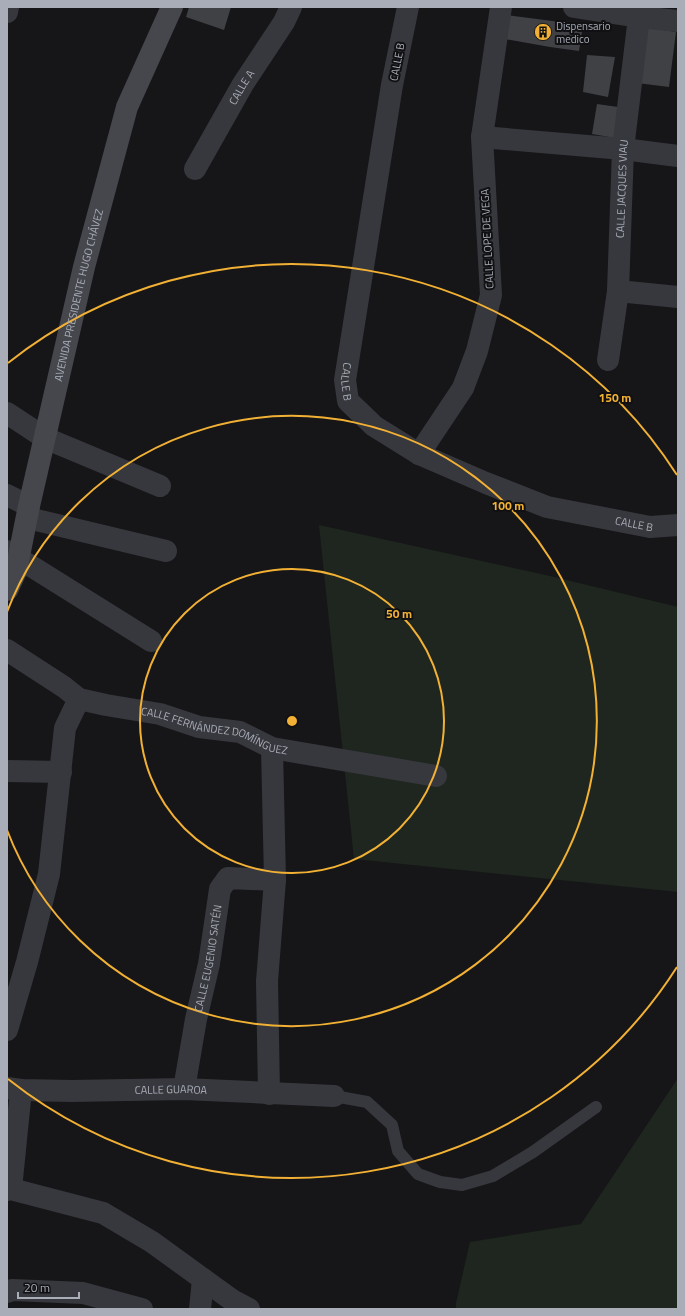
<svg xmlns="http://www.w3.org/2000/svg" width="685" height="1316" viewBox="0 0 685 1316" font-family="'Titillium Web',sans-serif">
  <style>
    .green { fill: #1e261f }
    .building { fill: #404145 }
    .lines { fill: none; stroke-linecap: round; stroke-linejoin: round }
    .service { stroke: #37383d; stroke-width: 12 }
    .minor { stroke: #37383d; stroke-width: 22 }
    .secondary { stroke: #45474d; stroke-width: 22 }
    .ring { fill: none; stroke: #f2b134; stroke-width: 2 }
    .labels { text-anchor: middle; stroke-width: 4; stroke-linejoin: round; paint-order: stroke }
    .poi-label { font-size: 11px; fill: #a8adb8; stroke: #111113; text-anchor: start }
    .street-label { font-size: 11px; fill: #a8adb8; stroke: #111113 }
    .centre { fill: #f2b134; stroke: #111113; stroke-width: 2 }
    .ring-label { font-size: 12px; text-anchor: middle; font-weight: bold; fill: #f2b134; stroke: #111113; stroke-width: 4; stroke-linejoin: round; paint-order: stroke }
  </style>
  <rect width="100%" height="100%" fill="#161618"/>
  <path class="green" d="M319,525L550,576L678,607V892L354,859Z
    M678,1078V1309H456V1303L470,1242L581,1224Z"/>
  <path class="building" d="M189,7H231L224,30L186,17Z
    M506,15L583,25L579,51L550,47L505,39Z
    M645,27L676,32L669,87L637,83Z
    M587,55L615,57L608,97L583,92Z
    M597,104L618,107L615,138L592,134Z"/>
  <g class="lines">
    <path class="service" d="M334,1096L367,1102L392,1125L398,1151L418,1174L440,1182L462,1185L493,1176L533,1152L596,1107"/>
    <g class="minor">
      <path id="s1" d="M408,7L392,85L345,380L348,401L374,426L419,454L486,483L547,507L650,527L678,525"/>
      <path d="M574,7L639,17L678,21"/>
      <path d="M7,12L8,7"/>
      <path d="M482,137L623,149L678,156"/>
      <path id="s2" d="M195,169L243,84L284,22L291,7"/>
      <path d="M618,291L678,297"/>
      <path id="s3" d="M608,360L618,291L623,149L639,17"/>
      <path d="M7,413L45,438L160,486"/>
      <path d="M419,454L463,388L477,351L491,295L482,137L501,7"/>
      <path d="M7,495L29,506"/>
      <path d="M28,518L166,551"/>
      <path d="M7,551L151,641"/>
      <path id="s4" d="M7,650L64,687L79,699L106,705L160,714L199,727L240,732L272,748L436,776"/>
      <path d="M7,771L61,772"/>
      <path d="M7,1030L27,962L49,874L65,728L79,699"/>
      <path id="s5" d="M7,1088L21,1090L72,1091L184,1089L334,1096"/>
      <path id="s6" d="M184,1089L196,1019L209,964L220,889L228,878L275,880"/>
      <path d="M269,1094L267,981L275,880L272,748"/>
      <path d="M11,1189L21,1090"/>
      <path d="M7,1190L11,1189L103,1213L152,1242L232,1300L249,1309"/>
      <path d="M7,1292L12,1290L83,1293L142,1309"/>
      <path d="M200,1309L203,1279"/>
    </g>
    <path class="secondary" id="s7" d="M7,590L16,571L29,506L84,267L127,107L172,7"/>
  </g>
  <g class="ring">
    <circle cx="292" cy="721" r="152"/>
    <path d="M7 612A305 305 0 1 1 7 830"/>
    <path d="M677 967A457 457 0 0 1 8 1079M8 363A457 457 0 0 1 677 475"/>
  </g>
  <defs>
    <symbol id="building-disc" viewBox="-11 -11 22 22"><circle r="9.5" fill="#f2b134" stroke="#111113"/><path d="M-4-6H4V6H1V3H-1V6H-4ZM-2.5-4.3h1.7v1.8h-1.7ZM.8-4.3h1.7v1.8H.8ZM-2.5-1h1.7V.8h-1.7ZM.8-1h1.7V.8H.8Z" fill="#111"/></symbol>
  </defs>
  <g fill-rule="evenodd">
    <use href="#building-disc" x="533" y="22" width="20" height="20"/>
  </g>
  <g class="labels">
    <g class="poi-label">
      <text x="556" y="30">Dispensario<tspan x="556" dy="13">medico</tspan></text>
    </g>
    <g class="street-label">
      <text transform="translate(397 62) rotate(-79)" y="4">CALLE B</text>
      <text dy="4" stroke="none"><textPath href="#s2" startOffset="94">CALLE A</textPath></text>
      <text dy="4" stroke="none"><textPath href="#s3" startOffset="172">CALLE JACQUES VIAU</textPath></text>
      <text transform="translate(487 239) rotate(-93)" y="4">CALLE LOPE DE VEGA</text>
      <text dy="4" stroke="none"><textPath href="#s7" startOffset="304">AVENIDA PRESIDENTE HUGO CHÁVEZ</textPath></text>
      <text dy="4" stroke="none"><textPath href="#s1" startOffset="380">CALLE B</textPath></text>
      <text dy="4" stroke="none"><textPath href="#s1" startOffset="716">CALLE B</textPath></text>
      <text dy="4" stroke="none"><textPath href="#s4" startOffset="227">CALLE FERNÁNDEZ DOMÍNGUEZ</textPath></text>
      <text dy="4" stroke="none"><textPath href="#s6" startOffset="133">CALLE EUGENIO SATÉN</textPath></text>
      <text dy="4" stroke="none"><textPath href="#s5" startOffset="164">CALLE GUAROA</textPath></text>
    </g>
  </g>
  <circle cx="292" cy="721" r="6" class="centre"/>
  <g class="ring-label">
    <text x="615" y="402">150 m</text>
    <text x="508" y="510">100 m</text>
    <text x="399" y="618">50 m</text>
  </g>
  <rect width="685" height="1316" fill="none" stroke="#a8adb8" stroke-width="16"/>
  <path d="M18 1292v6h61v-6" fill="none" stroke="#a8adb8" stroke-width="2"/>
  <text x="24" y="1292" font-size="12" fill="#a8adb8" stroke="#111113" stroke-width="3" paint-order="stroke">20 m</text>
</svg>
